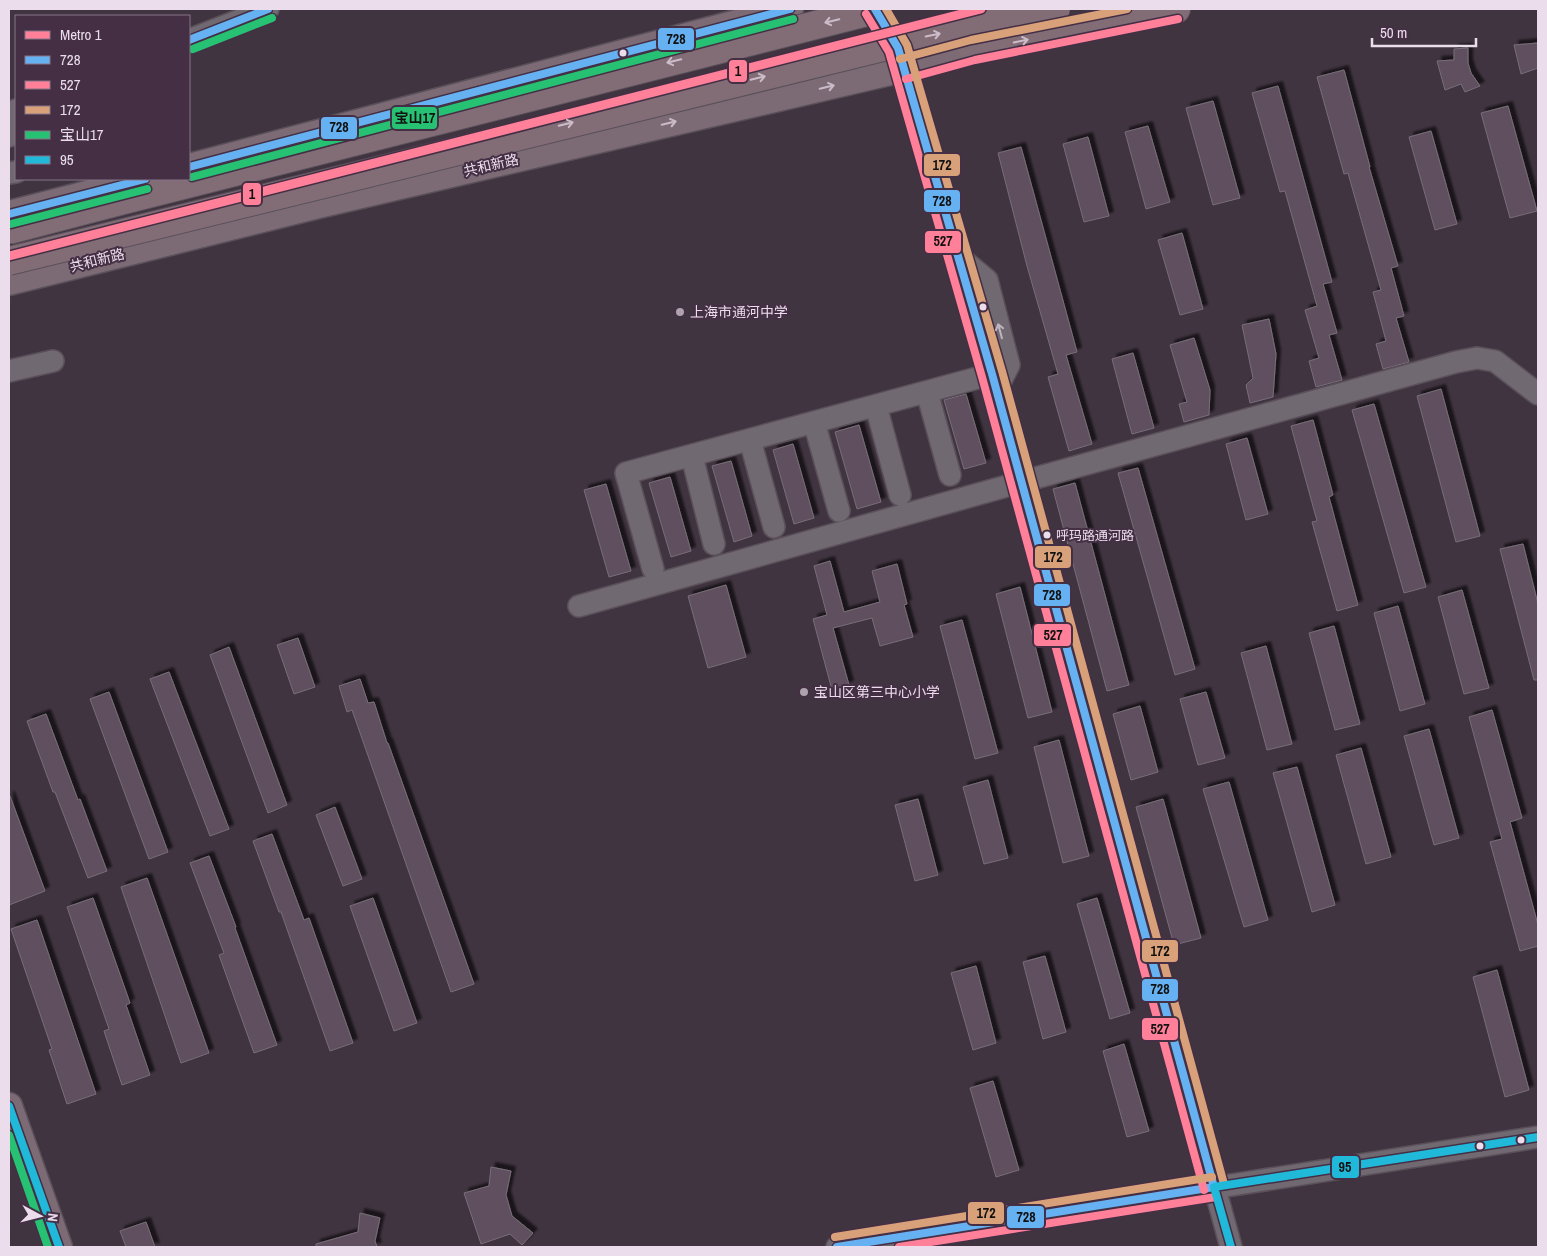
<svg xmlns="http://www.w3.org/2000/svg" width="1547" height="1256" viewBox="0 0 1547 1256" font-family="'Archivo Narrow','Noto Sans SC',sans-serif">
  <style>
    .building { fill: #5e4f5f; stroke: #786e78; filter: url(#shadow) }
    .lines { fill: none; stroke-linecap: round; stroke-linejoin: round }
    .minor-casing { stroke: #5a505a; stroke-width: 24 }
    .major-casing { stroke: #5a505a; stroke-width: 29 }
    .highway-casing { stroke: #5a505a; stroke-width: 30 }
    .minor { stroke: #716971; stroke-width: 21 }
    .major { stroke: #7c6b75; stroke-width: 26 }
    .highway { stroke: #826d77; stroke-width: 28 }
    .highway-bridge-casing { stroke: #5a505a; stroke-width: 30; stroke-linecap: butt }
    .highway-bridge { stroke: #826d77; stroke-width: 28 }
    .bus-1-casing { stroke: #442f45; stroke-width: 11 }
    .bus-2-casing { stroke: #442f45; stroke-width: 11 }
    .bus-3-casing { stroke: #442f45; stroke-width: 11 }
    .bus-4-casing { stroke: #442f45; stroke-width: 11 }
    .bus-5-casing { stroke: #442f45; stroke-width: 11 }
    .bus-1 { stroke: #66b1f2; stroke-width: 8 }
    .bus-2 { stroke: #ff8098; stroke-width: 8 }
    .bus-3 { stroke: #d9a179; stroke-width: 8 }
    .bus-4 { stroke: #26c172; stroke-width: 8 }
    .bus-5 { stroke: #20b9da; stroke-width: 8 }
    .metro-1-casing { stroke: #442f45; stroke-width: 12 }
    .metro-1 { stroke: #ff8098; stroke-width: 9 }
    .oneway { stroke: #ccbbc8 }
    .oneway2 { stroke: #cabbc8 }
    .oneway3 { stroke: #c0b4c0 }
    .bus-dot { fill: #ebddeb; stroke: #442f45; stroke-width: 2 }
    .poi-dot { fill: #afa2af; stroke: #442f45; stroke-width: 2 }
    .labels { text-anchor: middle; stroke-width: 4; stroke-linejoin: round; paint-order: stroke }
    .bus-label { font-size: 13px; fill: #ebddeb; stroke: #442f45; text-anchor: start }
    .street-label { font-size: 14px; fill: #ebddeb; stroke: #442f45 }
    .poi-label { font-size: 14px; fill: #ebddeb; stroke: #442f45; text-anchor: start }
    .line-badge { stroke: #442f45; stroke-width: 2 }
    .pale-badge-label { font-size: 14px; text-anchor: middle; font-weight: bold; fill: #111 }
  </style>
  <defs>
    <filter id="shadow"><feDropShadow dx="4.5" dy="-4.5" stdDeviation="1" flood-color="#0009"/></filter>
  </defs>
  <rect width="100%" height="100%" fill="#403440"/>
  <path class="building" d="M1538,43V68L1521,74L1514,45Z
    M1468,48V63L1471,73L1480,86L1465,92L1461,84L1445,90L1437,61L1454,60V49Z
    M1344,70L1370,167H1369L1398,266L1391,268L1404,316L1396,318L1409,362L1383,369L1376,344L1386,341L1373,292L1381,290L1348,173L1344,174L1317,77Z
    M1278,86L1332,282L1323,284L1337,333L1329,335L1342,380L1316,387L1309,361L1319,358L1305,310L1317,306L1285,191L1280,192L1252,93Z
    M1213,101L1240,198L1213,205L1186,108Z
    M1508,106L1537,211L1510,218L1481,113Z
    M1148,126L1170,202L1146,209L1125,132Z
    M1431,131L1457,224L1435,230L1409,137Z
    M1088,137L1109,216L1084,222L1063,144Z
    M1021,147L1077,352L1066,355L1092,444L1069,451L1048,377L1058,374L1027,266L998,153Z
    M1182,233L1203,309L1180,315L1158,240Z
    M1269,319L1276,354L1273,397L1250,403L1246,385L1253,378L1242,325Z
    M1194,338L1210,390L1209,415L1184,422L1179,404L1187,402L1170,345Z
    M1133,353L1154,428L1132,434L1112,359Z
    M1441,389L1480,536L1456,542L1417,396Z
    M966,394L986,463L964,469L944,400Z
    M1374,404L1426,587L1404,593L1352,410Z
    M1313,420L1333,495L1329,497L1358,605L1337,611L1312,522L1317,521L1291,426Z
    M859,425L881,502L857,509L835,432Z
    M1247,438L1268,514L1246,520L1226,444Z
    M793,444L814,518L794,524L773,450Z
    M731,461L752,536L734,542L712,466Z
    M1138,468L1195,669L1175,675L1118,473Z
    M670,477L691,551L671,557L649,483Z
    M1075,483L1129,685L1107,691L1053,489Z
    M606,484L631,571L609,577L584,490Z
    M1523,544L1538,604V680H1534L1500,549Z
    M830,561L844,612L880,602L872,571L897,564L907,604L904,605L913,637L880,646L872,618L833,628L849,685L832,690L813,619L827,615L814,566Z
    M726,585L746,657L708,668L688,596Z
    M1020,587L1052,712L1028,718L996,594Z
    M1462,590L1489,688L1464,694L1438,597Z
    M1398,606L1425,704L1400,711L1374,613Z
    M962,620L998,753L975,759L940,626Z
    M1334,626L1360,724L1335,730L1309,633Z
    M298,638L315,687L294,694L277,645Z
    M1266,646L1292,744L1267,750L1241,653Z
    M229,647L287,805L268,813L210,655Z
    M169,672L229,829L210,836L150,679Z
    M360,679L368,703L374,702L387,743H388L474,984L451,992L352,710L347,712L339,686Z
    M109,692L168,852L149,859L90,699Z
    M1206,692L1225,758L1198,765L1180,699Z
    M1140,706L1158,772L1131,780L1113,714Z
    M1492,710L1522,818L1510,822L1538,925V946L1520,951L1490,842L1502,839L1469,717Z
    M46,714L78,800L80,799L107,871L88,878L55,792H53L27,721Z
    M1429,729L1459,838L1434,845L1404,736Z
    M1059,740L1089,856L1063,863L1034,747Z
    M1361,748L1391,857L1366,864L1336,755Z
    M1297,767L1335,905L1312,912L1273,773Z
    M988,780L1008,858L984,864L963,787Z
    M1229,782L1268,920L1244,927L1203,789Z
    M9,796H10L45,891L9,905Z
    M918,799L938,875L915,881L895,805Z
    M1163,799L1201,938L1174,945L1136,807Z
    M335,807L362,879L343,886L316,815Z
    M272,834L304,920L309,918L353,1043L330,1051L281,912H279L253,841Z
    M209,856L236,927L235,928L277,1045L254,1053L219,955L224,953L190,863Z
    M147,878L209,1053L181,1063L121,887Z
    M93,898L130,1003L126,1005L150,1075L122,1085L104,1031L109,1029L67,907Z
    M373,898L417,1023L394,1031L350,906Z
    M1097,898L1130,1013L1110,1019L1077,904Z
    M37,920L96,1094L67,1104L49,1050L52,1049L11,929Z
    M1045,956L1066,1032L1043,1039L1023,962Z
    M976,966L996,1043L973,1050L951,973Z
    M1497,970L1529,1090L1505,1097L1473,977Z
    M1124,1044L1149,1131L1127,1137L1103,1051Z
    M993,1081L1019,1170L996,1177L970,1088Z
    M491,1167L511,1171L506,1195L512,1216L533,1233L522,1245L510,1234L481,1244L464,1193L489,1186Z
    M360,1213L380,1218L375,1241L377,1247H316V1244L358,1232Z
    M146,1222L155,1247H126L120,1231Z"/>
  <g class="lines">
    <defs>
      <path id="minor" d="M875,9L898,48L903,69L992,374L1231,1247
        M189,40L268,9
        M9,114L16,110
        M9,136L16,133
        M9,173L16,172
        M957,255L987,280L1009,365L996,390
        M9,371L53,361
        M927,392L950,475
        M876,406L900,495
        M814,422L839,511
        M750,440L774,527
        M692,456L714,544
        M653,569L626,473L992,374
        M579,606L1021,482L1456,362L1477,358L1495,361L1538,394
        M837,1247L1538,1137"/>
      <path id="major" d="M189,167L790,9
        M9,214L145,179
        M9,282L323,204L903,69L973,50L990,35
        M9,1106L59,1247"/>
      <path id="highway" d="M973,50L1176,9"/>
    </defs>
    <use href="#minor" class="minor-casing"/>
    <use href="#major" class="major-casing"/>
    <use href="#highway" class="highway-casing"/>
    <use href="#minor" class="minor"/>
    <use href="#major" class="major"/>
    <use href="#highway" class="highway"/>
    <defs>
      <path id="highway-bridge" d="M9,230L124,200L879,9
        M9,261L916,39L1056,9"/>
    </defs>
    <use href="#highway-bridge" class="highway-bridge-casing"/>
    <use href="#highway-bridge" class="highway-bridge"/>
    <defs>
      <path id="bus-1" d="M875,9L898,48L992,374L1214,1187
        M189,40L268,9
        M189,167L790,9
        M9,214L145,179
        M837,1247L1214,1187"/>
      <path id="bus-2" d="M866,14L889,52L982,377L1204,1190
        M906,79L975,60L1178,19
        M899,1247L1216,1197"/>
      <path id="bus-3" d="M886,9L907,45L1002,371L1224,1184
        M900,59L971,40L1127,9
        M835,1237L1212,1177"/>
      <path id="bus-4" d="M193,49L272,18
        M192,177L793,19
        M11,224L147,189
        M9,1135L48,1247"/>
      <path id="bus-5" d="M9,1106L59,1247
        M1231,1247L1214,1187L1538,1137"/>
    </defs>
    <use href="#bus-1" class="bus-1-casing"/>
    <use href="#bus-2" class="bus-2-casing"/>
    <use href="#bus-3" class="bus-3-casing"/>
    <use href="#bus-4" class="bus-4-casing"/>
    <use href="#bus-5" class="bus-5-casing"/>
    <use href="#bus-1" class="bus-1"/>
    <use href="#bus-2" class="bus-2"/>
    <use href="#bus-3" class="bus-3"/>
    <use href="#bus-4" class="bus-4"/>
    <use href="#bus-5" class="bus-5"/>
    <defs>
      <path id="metro-1" d="M9,256L981,9"/>
    </defs>
    <use href="#metro-1" class="metro-1-casing"/>
    <use href="#metro-1" class="metro-1"/>
  </g>
  <defs><path id="oneway-shaft" d="M-6 0H5M1.5-3L5.5 0L1.5 3" fill="none" stroke-width="1.6" stroke-linecap="round" stroke-linejoin="round" transform="scale(1.25)"/></defs>
  <g class="oneway">
    <use href="#oneway-shaft" transform="translate(832 21) rotate(166)"/>
    <use href="#oneway-shaft" transform="translate(933 35) rotate(-12)"/>
    <use href="#oneway-shaft" transform="translate(1021 41) rotate(-12)"/>
    <use href="#oneway-shaft" transform="translate(674 61) rotate(166)"/>
    <use href="#oneway-shaft" transform="translate(758 78) rotate(-14)"/>
    <use href="#oneway-shaft" transform="translate(566 124) rotate(-14)"/>
  </g>
  <g class="oneway2">
    <use href="#oneway-shaft" transform="translate(827 87) rotate(-13)"/>
    <use href="#oneway-shaft" transform="translate(669 123) rotate(-13)"/>
  </g>
  <use class="oneway3" href="#oneway-shaft" transform="translate(1000 331) rotate(-105)"/>
  <g class="bus-dot">
    <circle cx="623" cy="53" r="4.5"/>
    <circle cx="983" cy="307" r="4.5"/>
    <circle cx="1047" cy="535" r="4.5"/>
    <circle cx="1521" cy="1140" r="4.5"/>
    <circle cx="1480" cy="1146" r="4.5"/>
  </g>
  <g class="poi-dot">
    <circle cx="680" cy="312" r="5"/>
    <circle cx="804" cy="692" r="5"/>
  </g>
  <g class="labels">
    <g class="bus-label">
      <text x="1056" y="540">呼玛路通河路</text>
    </g>
    <g class="street-label">
      <text transform="translate(491 165) rotate(-13)" y="5">共和新路</text>
      <text transform="translate(97 260) rotate(-14)" y="5">共和新路</text>
    </g>
    <g class="poi-label">
      <text x="690" y="317">上海市通河中学</text>
      <text x="814" y="697">宝山区第三中心小学</text>
    </g>
  </g>
  <g class="line-badge">
    <rect x="657" y="27" width="38" height="24" rx="5" fill="#66b1f2"/>
    <rect x="728" y="59" width="20" height="24" rx="5" fill="#ff8098"/>
    <rect x="391" y="106" width="47" height="24" rx="5" fill="#26c172"/>
    <rect x="320" y="116" width="38" height="24" rx="5" fill="#66b1f2"/>
    <rect x="923" y="153" width="38" height="24" rx="5" fill="#d9a179"/>
    <rect x="242" y="182" width="20" height="24" rx="5" fill="#ff8098"/>
    <rect x="923" y="189" width="38" height="24" rx="5" fill="#66b1f2"/>
    <rect x="924" y="230" width="38" height="24" rx="5" fill="#ff8098"/>
    <rect x="1034" y="545" width="38" height="24" rx="5" fill="#d9a179"/>
    <rect x="1033" y="583" width="38" height="24" rx="5" fill="#66b1f2"/>
    <rect x="1033" y="623" width="39" height="24" rx="5" fill="#ff8098"/>
    <rect x="1141" y="939" width="38" height="24" rx="5" fill="#d9a179"/>
    <rect x="1141" y="978" width="38" height="24" rx="5" fill="#66b1f2"/>
    <rect x="1141" y="1017" width="38" height="24" rx="5" fill="#ff8098"/>
    <rect x="1331" y="1155" width="29" height="24" rx="5" fill="#20b9da"/>
    <rect x="967" y="1201" width="38" height="24" rx="5" fill="#d9a179"/>
    <rect x="1006" y="1205" width="39" height="24" rx="5" fill="#66b1f2"/>
  </g>
  <g class="pale-badge-label">
    <text x="676" y="44">728</text>
    <text x="738" y="76">1</text>
    <text x="415" y="123">宝山17</text>
    <text x="339" y="132">728</text>
    <text x="942" y="170">172</text>
    <text x="252" y="199">1</text>
    <text x="942" y="206">728</text>
    <text x="943" y="246">527</text>
    <text x="1053" y="562">172</text>
    <text x="1052" y="600">728</text>
    <text x="1053" y="640">527</text>
    <text x="1160" y="956">172</text>
    <text x="1160" y="994">728</text>
    <text x="1160" y="1034">527</text>
    <text x="1345" y="1172">95</text>
    <text x="986" y="1218">172</text>
    <text x="1026" y="1222">728</text>
  </g>
  <rect width="1547" height="1256" fill="none" stroke="#ebddeb" stroke-width="20"/>
  <rect x="15" y="15" width="175" height="165" fill="#442f45" stroke="#877587"/>
  <rect x="25" y="31" width="25" height="8" fill="#ff8098" stroke="#877587"/>
  <text x="60" y="40" font-size="15" fill="#ebddeb">Metro 1</text>
  <rect x="25" y="56" width="25" height="8" fill="#66b1f2" stroke="#877587"/>
  <text x="60" y="65" font-size="15" fill="#ebddeb">728</text>
  <rect x="25" y="81" width="25" height="8" fill="#ff8098" stroke="#877587"/>
  <text x="60" y="90" font-size="15" fill="#ebddeb">527</text>
  <rect x="25" y="106" width="25" height="8" fill="#d9a179" stroke="#877587"/>
  <text x="60" y="115" font-size="15" fill="#ebddeb">172</text>
  <rect x="25" y="131" width="25" height="8" fill="#26c172" stroke="#877587"/>
  <text x="60" y="140" font-size="15" fill="#ebddeb">宝山17</text>
  <rect x="25" y="156" width="25" height="8" fill="#20b9da" stroke="#877587"/>
  <text x="60" y="165" font-size="15" fill="#ebddeb">95</text>
  <g transform="translate(40 1216) rotate(97)" stroke="#442f45" stroke-width="4" paint-order="stroke">
  <path d="M0-4L9 19L0 12L-9 19Z" fill="#ebddeb"/>
  <text y="-8" font-size="14" font-weight="bold" text-anchor="middle" fill="#ebddeb">N</text>
  </g>
  <path d="M1372 38v8h104v-8" fill="none" stroke="#ebddeb" stroke-width="2.5"/>
  <text x="1380" y="38" font-size="15" fill="#ebddeb" stroke="#442f45" stroke-width="4" paint-order="stroke">50 m</text>
</svg>
